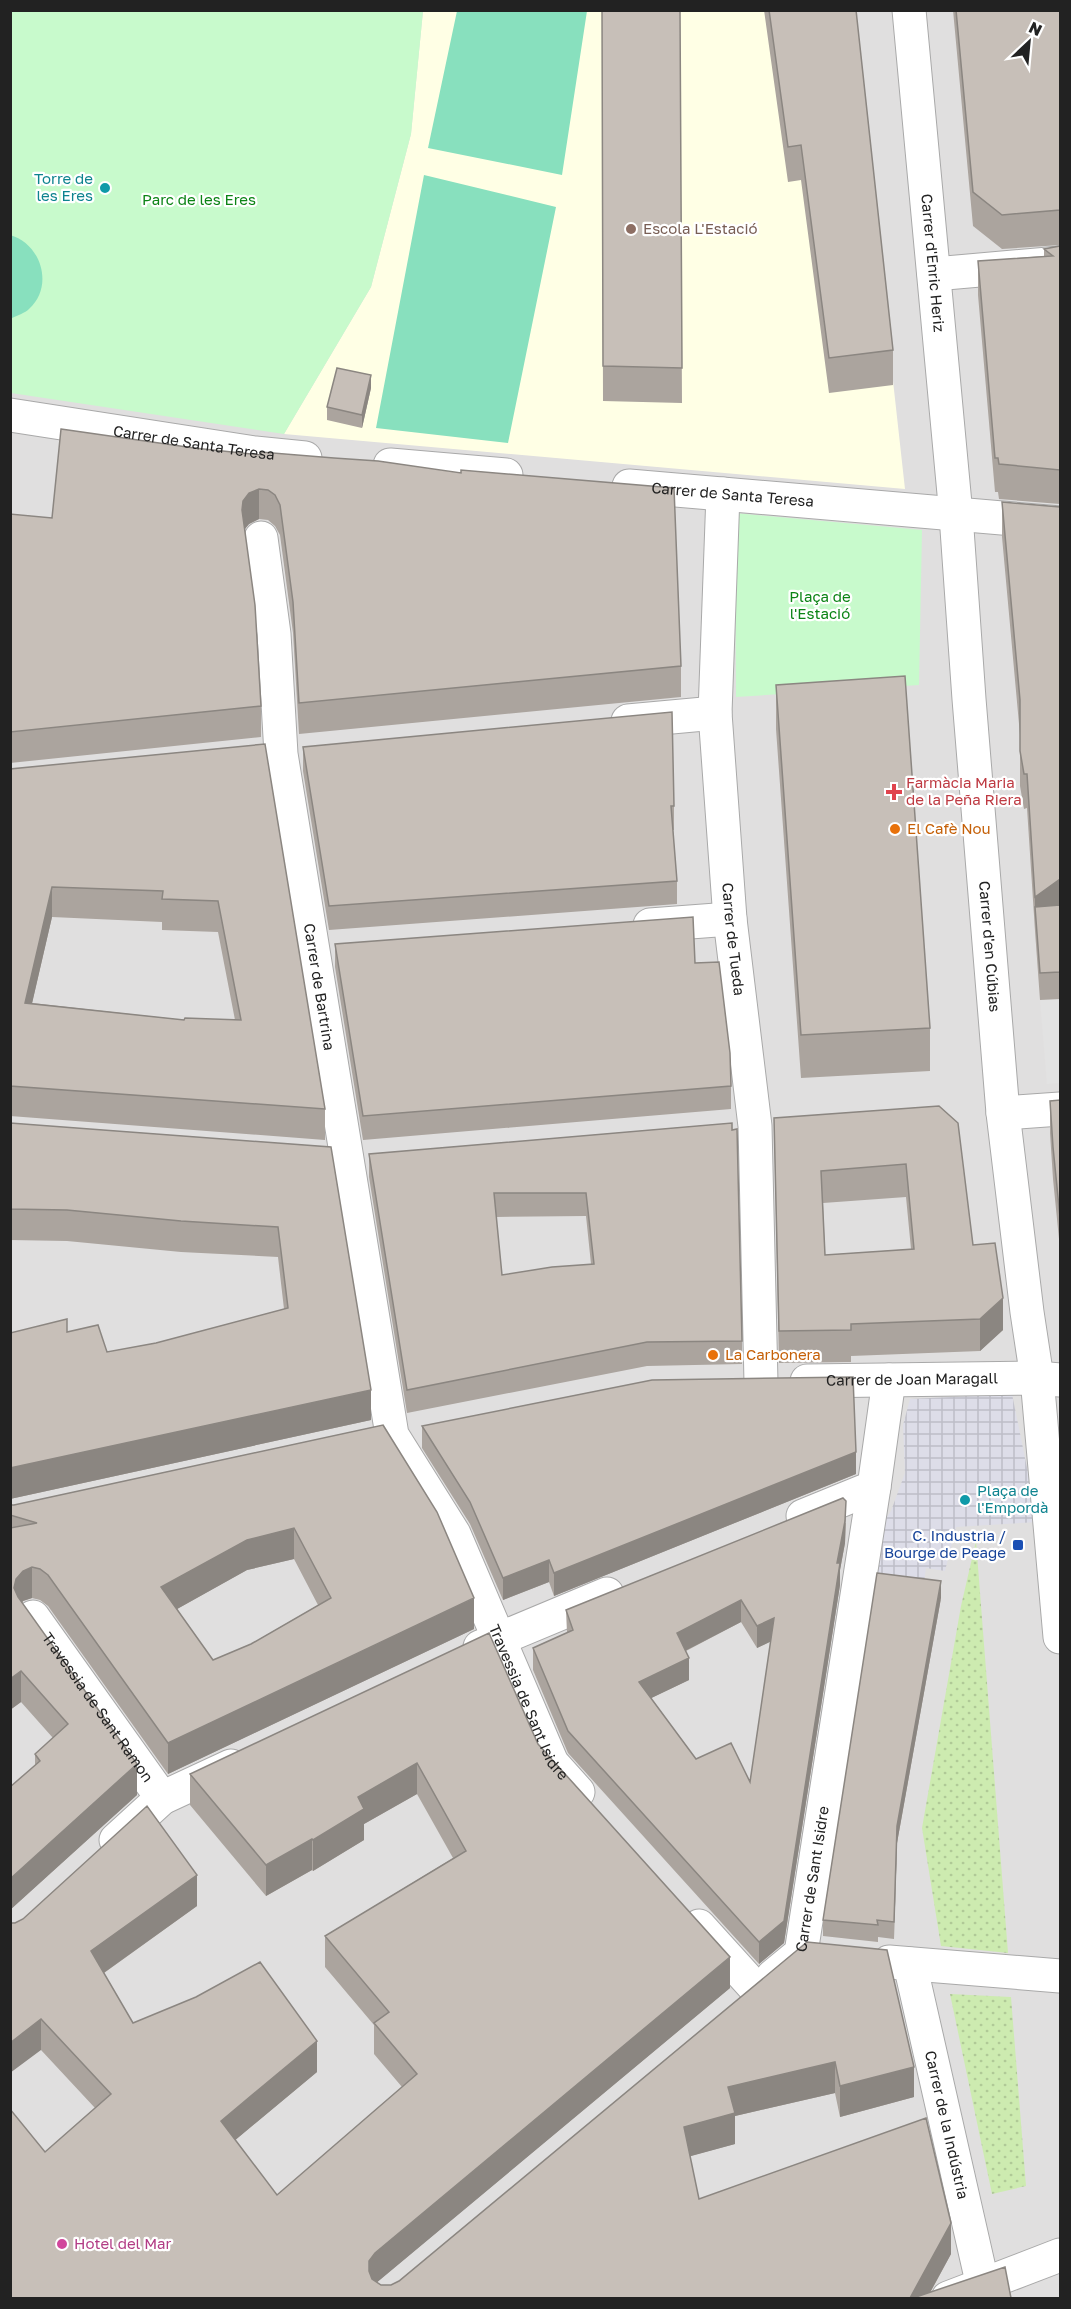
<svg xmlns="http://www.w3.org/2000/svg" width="1071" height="2309" viewBox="0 0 1071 2309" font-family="'Golos Text',sans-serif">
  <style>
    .residential { fill: #e0dfdf }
    .education { fill: #ffffe5 }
    .grass { fill: url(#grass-dots) }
    .park { fill: #c8facc }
    .pitch { fill: #88e0be }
    .parking { fill: #e2e2e2 }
    .plaza { fill: url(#plaza-grid) }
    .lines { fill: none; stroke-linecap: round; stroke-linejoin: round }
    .street-casing { stroke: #a9a9a9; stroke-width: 35 }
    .street { stroke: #fff; stroke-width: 33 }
    .wall { fill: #aba49e; fill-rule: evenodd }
    .shaded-wall { fill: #8b8681 }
    .building { fill: #c7bfb8; stroke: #8b8681; stroke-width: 1.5; fill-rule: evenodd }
    .culture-dot { fill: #0f9aa8; stroke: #fff; stroke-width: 2 }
    .education-dot { fill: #8d6e63; stroke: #fff; stroke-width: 2 }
    .health-dot { fill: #e0444e; stroke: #fff; stroke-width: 2 }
    .food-dot { fill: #e8710a; stroke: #fff; stroke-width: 2 }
    .transit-dot { fill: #1a4fb4; stroke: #fff; stroke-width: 2 }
    .hotel-dot { fill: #d1479c; stroke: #fff; stroke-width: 2 }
    .labels { text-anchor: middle; stroke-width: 4.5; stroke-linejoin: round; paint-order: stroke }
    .culture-label { font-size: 15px; fill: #0d838f; stroke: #fff; text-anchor: end }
    .park-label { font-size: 15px; fill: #0c8416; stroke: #fff }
    .education-label { font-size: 15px; fill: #785e54; stroke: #fff; text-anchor: start }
    .street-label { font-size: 15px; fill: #222; stroke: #fff }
    .health-label { font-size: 15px; fill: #be3a42; stroke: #fff; text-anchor: start }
    .food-label { font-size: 15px; fill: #c56008; stroke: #fff; text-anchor: start }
    .transit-label { font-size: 15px; fill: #164399; stroke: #fff; text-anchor: end }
    .hotel-label { font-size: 15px; fill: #b23c85; stroke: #fff; text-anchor: start }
  </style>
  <defs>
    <pattern id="grass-dots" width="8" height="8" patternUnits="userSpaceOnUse" patternTransform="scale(1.5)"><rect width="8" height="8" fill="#cdebb0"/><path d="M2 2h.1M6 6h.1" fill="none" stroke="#b0c997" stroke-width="1.8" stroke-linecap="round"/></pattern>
    <pattern id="plaza-grid" width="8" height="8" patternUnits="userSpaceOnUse" patternTransform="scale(1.5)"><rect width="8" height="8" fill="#dddde8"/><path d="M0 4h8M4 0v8" fill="none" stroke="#bdbdc7"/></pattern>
  </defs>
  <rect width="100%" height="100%" fill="#f2efe9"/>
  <path class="residential" d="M11,11H1060V2298H11Z"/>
  <path class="education" d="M423,11H852L905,489L284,434L371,287L411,134Z"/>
  <path class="grass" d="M976,1541L1008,1953L941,1946L922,1828L961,1606Z
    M950,1994L1011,1997L1026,2186L992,2194Z"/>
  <path class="park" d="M11,11H423L411,134L371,287L284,434L11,393Z
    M735,513L922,530L919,685L736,697Z"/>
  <path class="pitch" d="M457,11H587L562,175L428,148Z
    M424,175L556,207L508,443L376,428Z
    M10,235C42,244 54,287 29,309C25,313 18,315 12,318H10Z"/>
  <path class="parking" d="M1060,999V1083L1047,1084L1040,1000Z"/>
  <path class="plaza" d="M1012,1394L1038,1522L956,1527L945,1571L926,1568L922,1596L868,1589L881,1526L891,1511L905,1473L903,1425L910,1399Z"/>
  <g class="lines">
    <defs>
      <g id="street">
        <path id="s1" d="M909,10L956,515L969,699L1003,1113L1027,1312L1037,1378L1060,1637"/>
        <path d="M934,274L1060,263"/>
        <path id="s2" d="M10,415L255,453L305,458"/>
        <path d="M390,465L506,475"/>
        <path id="s3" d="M629,486L1060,523"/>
        <path id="s4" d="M723,494L715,713L730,919L755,1126L761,1382"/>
        <path id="s5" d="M261,538L274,634L281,754L392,1435L454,1534L552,1763L578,1792"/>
        <path d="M628,721L715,713"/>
        <path d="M650,925L730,919"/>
        <path d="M1003,1113L1060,1109"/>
        <path id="s6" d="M807,1381L1037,1378L1060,1380"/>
        <path d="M803,1516L874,1487L889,1380"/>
        <path id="s7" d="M33,1617L162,1798"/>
        <path d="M480,1647L607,1594"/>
        <path d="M116,1840L162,1798L231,1766"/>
        <path d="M699,1926L757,1990"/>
        <path d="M889,1962L1060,1976"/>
        <path id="s8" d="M910,1964L983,2286"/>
        <path id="s9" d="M773,1976L801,1953L874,1487"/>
        <path d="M948,2298L1060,2255"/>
      </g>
    </defs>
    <use href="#street" class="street-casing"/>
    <use href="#street" class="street"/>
  </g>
  <path class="wall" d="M602,10H680L682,403L603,401Z
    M764,10H856L893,350V385L829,393L801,180L788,182Z
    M953,10H1060V245L1002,249L973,226Z
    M1060,246V504L999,499L998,492H995L978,295V261L1044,256V249Z
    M371,388L362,428L327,420V407Z
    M194,448L681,666V697L299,734L293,633L280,535L275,526L268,520L259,519L249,524L245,529L261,706V737L10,763V514L52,518Z
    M1002,502L1060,507V999L1040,1000L1035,931L1027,808L1024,809L1020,786V735L1002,537Z
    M776,685L930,1028V1071L801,1078L776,729Z
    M265,744L325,1109V1140L10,1116V769ZM52,917L162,922V930L218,932L235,1020H184L32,1003Z
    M303,747L674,806V830H673L677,881V904L329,930L303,771Z
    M335,944L695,963L731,1086V1109L363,1140L335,967Z
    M1060,1100V1249L1053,1179L1050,1133V1101Z
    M939,1106L973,1245L1003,1330L980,1351L851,1356V1362L779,1363L774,1118ZM906,1197L911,1249L825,1255L823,1203Z
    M10,1123L331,1147L371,1420L10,1499L67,1332L107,1352L156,1343L284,1309L278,1257L181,1252L67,1241L10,1240Z
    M732,1123L742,1341V1364L647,1366L407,1413L369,1177V1154ZM586,1216L591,1264L502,1275L496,1217Z
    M383,1425L474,1629L168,1774L48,1606L40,1600L32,1598L23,1601L22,1603L137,1795L10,1910V1787L35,1766V1754L53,1738L21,1702L10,1710V1505H14ZM294,1559L318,1605L251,1644L213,1660L177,1609L247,1570Z
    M422,1426L856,1474L554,1596L549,1582L503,1600L470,1524L422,1448Z
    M846,1523L845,1543L840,1570V1585L784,1943L759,1964L568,1753L533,1670V1648L567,1633L566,1610ZM741,1622L757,1648L771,1641L750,1782L696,1759L651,1698L689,1680L686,1651Z
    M941,1598L897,1843L894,1939L878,1937V1942L823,1936V1920Z
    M538,1744L730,1988L377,2282L381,2285H391L399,2281L807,1942L914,2097L840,2117L835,2093L735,2116V2144L690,2156L699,2199L951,2254L930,2293L10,2298L45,2152L95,2108L41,2050L10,1923L197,1906L104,1973L133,2023L317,2072L235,2140L277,2195L402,2087L374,2054V2025L325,1967V1936L453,1858L417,1794L364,1824V1840L313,1871L312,1870L266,1896L190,1805V1774Z"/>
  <path class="shaded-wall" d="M371,375V388L362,428V415Z
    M259,489V519L249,524L243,531L242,510L243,501L249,493Z
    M1060,879V913L1035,907V931V897Z
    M52,887V917L25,1034V1003Z
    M1003,1298V1330L980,1351V1319Z
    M371,1390V1420L10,1499V1468Z
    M856,1452V1474L554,1596V1573Z
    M846,1501L845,1543L840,1570V1585L784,1943L759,1964V1942L837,1563Z
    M294,1528V1559L247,1570L161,1618V1587L247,1540Z
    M549,1560V1582L503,1600V1578Z
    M32,1567V1598L23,1601L16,1610L14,1588L16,1579L23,1571Z
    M941,1581V1598L897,1843L894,1939L897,1826Z
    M474,1598V1629L168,1774V1743Z
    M741,1600V1622L677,1655V1633Z
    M774,1618V1640L757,1648V1626Z
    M689,1658V1680L639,1704V1682Z
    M21,1671V1702L10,1710V1679Z
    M417,1763V1794L364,1824V1840L313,1871V1840L358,1797Z
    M137,1764V1795L10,1910V1879Z
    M312,1839V1870L266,1896V1865Z
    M197,1875V1906L91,1982V1951Z
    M730,1957V1988L375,2284L369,2298V2261L375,2253Z
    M41,2019V2050L10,2073V2043Z
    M317,2041V2072L221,2152V2121Z
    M835,2062V2093L735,2116V2144L684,2158V2127L728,2087Z
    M914,2067V2097L840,2117V2086Z
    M951,2223V2254L927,2298H910Z"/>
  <path class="building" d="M602,10H680L682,368L603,366Z
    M769,10H856L893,350L829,358L801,145L788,147Z
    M956,10H1060V210L1002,215L973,192Z
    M1060,246V470L999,464L998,458H995L978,261L1053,256L1044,249Z
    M337,368L371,375L362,415L327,407Z
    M61,429L194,448L261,455V452L334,458L378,461L461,473V470L674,488L681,666L299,703L293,602L280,505L275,495L268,490L259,489L249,493L243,501L242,510L255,605L261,706L10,732V514L52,518Z
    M1002,502L1060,507V879L1035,897L1027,774H1024L1020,751V700Z
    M905,676L930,1028L801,1035L776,685Z
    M672,712L674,806H671L677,881L329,906L303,747Z
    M265,744L325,1109L10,1086V769ZM52,887L163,891L162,899L218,901L241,1020L185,1018L184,1020L25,1003Z
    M1060,905V972L1040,973L1035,907Z
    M693,917L695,963L719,962L730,1053L731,1086L363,1116L335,944Z
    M1060,1100V1217L1053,1147L1050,1101Z
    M939,1106L958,1123L973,1245L995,1243L1003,1298L980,1319L851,1324V1330L779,1331L774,1118ZM906,1164L914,1249L825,1255L821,1171Z
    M10,1123L331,1147L371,1390L10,1468V1333L67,1319V1332L98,1325L107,1352L156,1343L288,1308L278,1227L181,1221L67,1210L10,1209Z
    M732,1123V1130L737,1129L742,1341L647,1342L407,1390L369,1154ZM494,1193H586L594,1264L552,1267L502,1275Z
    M853,1377L856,1452L554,1573L549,1560L503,1578L470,1502L422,1426L652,1380Z
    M383,1425L437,1512L474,1598L168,1743L48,1575L40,1569L32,1567L23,1571L16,1579L14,1588L18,1597L137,1764L10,1879V1787L40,1761L35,1754L68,1724L21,1671L10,1679V1528L37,1523L10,1515V1505H14ZM294,1528L331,1598L251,1644L213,1660L161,1587L247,1540Z
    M843,1498L846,1501L845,1521L837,1563H840L784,1921L759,1942L568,1731L533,1648L573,1630L566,1610ZM741,1600L757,1626L774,1618L750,1782L731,1743L696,1759L639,1682L689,1658L677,1633Z
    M877,1573L941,1581L897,1826L894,1922L877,1920L878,1925L823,1920Z
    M489,1633L538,1744L730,1957L375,2253L369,2261V2271L372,2279L381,2285H391L399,2281L807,1942L887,1950L914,2067L840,2086L835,2062L728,2087L735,2113L684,2127L699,2199L926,2118L951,2223L910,2298H10V2109L45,2152L111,2094L41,2019L10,2043V1923H15L23,1919L147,1806L197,1875L91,1951L133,2023L196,1997L260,1962L317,2041L221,2121L277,2195L417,2074L374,2023L389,2012L325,1936L466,1851L417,1763L358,1797L364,1809L313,1840L312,1839L266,1865L190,1774Z
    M1005,2267L1011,2298H913Z"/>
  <g class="culture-dot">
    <circle cx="105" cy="188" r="6"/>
    <circle cx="965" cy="1500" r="6"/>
  </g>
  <circle class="education-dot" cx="631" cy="229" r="6"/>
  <path class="health-dot" d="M891 783h6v6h6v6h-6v6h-6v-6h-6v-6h6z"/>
  <g class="food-dot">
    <circle cx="895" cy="829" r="6"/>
    <circle cx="713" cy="1355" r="6"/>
  </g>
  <rect class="transit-dot" x="1012" y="1539" width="12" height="12" rx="3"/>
  <circle class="hotel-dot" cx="62" cy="2244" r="6"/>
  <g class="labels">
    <g class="culture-label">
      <text x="93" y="184">Torre de<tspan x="93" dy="17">les Eres</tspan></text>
      <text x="977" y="1496" text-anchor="start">Plaça de<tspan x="977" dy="17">l'Empordà</tspan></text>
    </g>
    <g class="park-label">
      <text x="199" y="205">Parc de les Eres</text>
      <text x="820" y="602">Plaça de<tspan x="820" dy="17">l'Estació</tspan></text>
    </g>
    <g class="education-label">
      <text x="643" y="234">Escola L'Estació</text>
    </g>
    <g class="street-label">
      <text dy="5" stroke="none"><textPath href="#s1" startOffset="254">Carrer d'Enric Heriz</textPath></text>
      <text dy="5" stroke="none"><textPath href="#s2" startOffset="186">Carrer de Santa Teresa</textPath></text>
      <text dy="5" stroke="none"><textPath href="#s3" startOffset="104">Carrer de Santa Teresa</textPath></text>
      <text dy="5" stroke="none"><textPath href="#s4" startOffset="446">Carrer de Tueda</textPath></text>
      <text dy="5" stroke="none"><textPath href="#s1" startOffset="940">Carrer d'en Cúbias</textPath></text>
      <text dy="5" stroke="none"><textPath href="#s5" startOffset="453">Carrer de Bartrina</textPath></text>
      <text dy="5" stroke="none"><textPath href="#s6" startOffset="105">Carrer de Joan Maragall</textPath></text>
      <text dy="5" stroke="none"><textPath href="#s5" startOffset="1208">Travessia de Sant Isidre</textPath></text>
      <text dy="5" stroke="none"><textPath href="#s7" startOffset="111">Travessia de Sant Ramon</textPath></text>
      <text dy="5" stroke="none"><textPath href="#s9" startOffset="111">Carrer de Sant Isidre</textPath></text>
      <text dy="5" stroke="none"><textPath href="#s8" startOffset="165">Carrer de la Indústria</textPath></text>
    </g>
    <g class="health-label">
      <text x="906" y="788">Farmàcia Maria<tspan x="906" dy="17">de la Peña Riera</tspan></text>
    </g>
    <g class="food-label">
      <text x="907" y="834">El Cafè Nou</text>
      <text x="725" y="1360">La Carbonera</text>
    </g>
    <g class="transit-label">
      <text x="1006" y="1541">C. Industria /<tspan x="1006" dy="17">Bourge de Peage</tspan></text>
    </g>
    <g class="hotel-label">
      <text x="74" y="2249">Hotel del Mar</text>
    </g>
  </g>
  <rect width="1071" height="2309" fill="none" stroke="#222222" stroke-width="24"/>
  <g transform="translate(1029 42) rotate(26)" stroke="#ffffff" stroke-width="4.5" paint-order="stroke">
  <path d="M0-4.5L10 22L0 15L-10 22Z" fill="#222222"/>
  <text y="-9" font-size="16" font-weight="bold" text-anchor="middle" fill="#222222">N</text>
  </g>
</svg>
